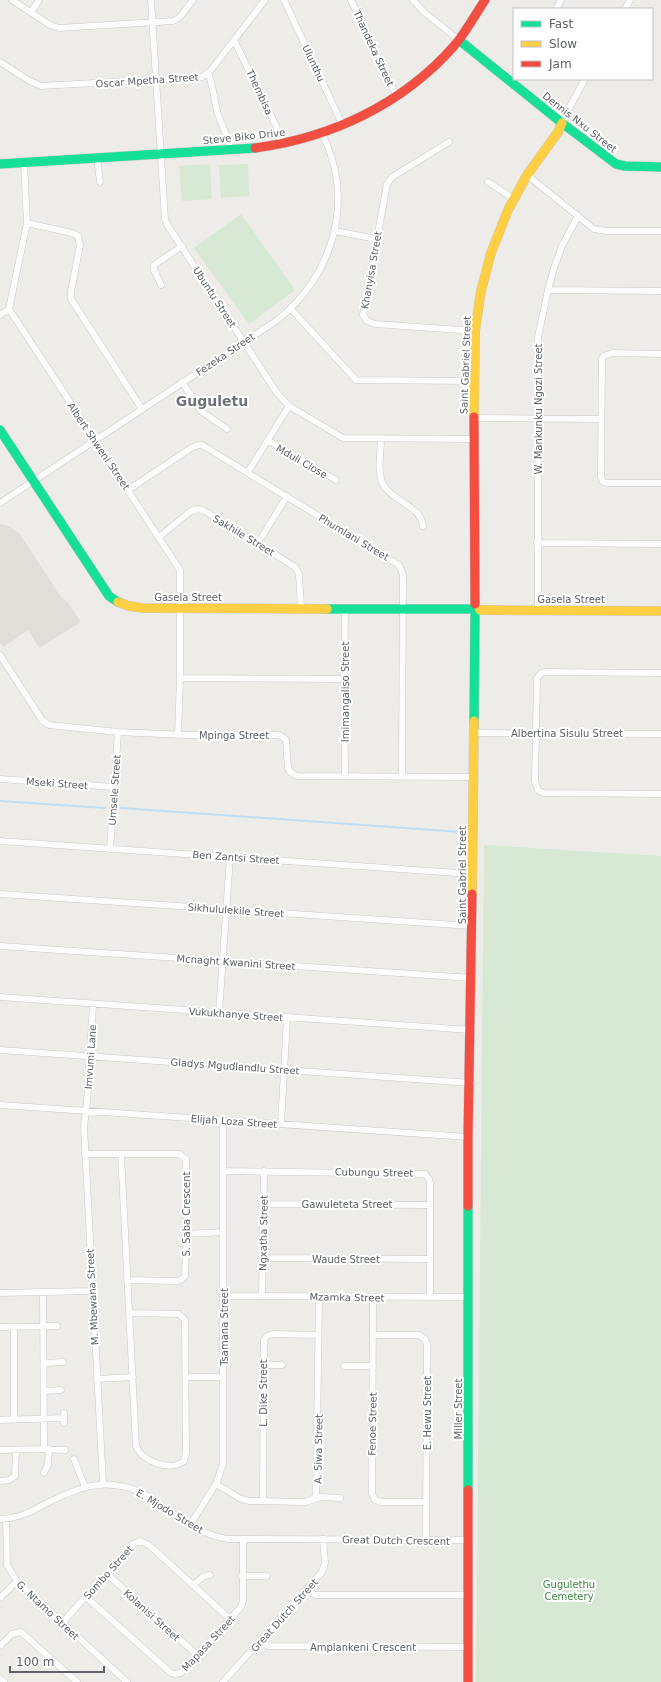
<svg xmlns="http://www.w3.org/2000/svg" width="661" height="1682" viewBox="0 0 661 1682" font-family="'DejaVu Sans',sans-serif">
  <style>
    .education { fill: #e0ded8 }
    .green { fill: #d7e8d5 }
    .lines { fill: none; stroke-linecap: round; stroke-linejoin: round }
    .stream { stroke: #c0ddf4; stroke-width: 2 }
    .street-casing { stroke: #cacaca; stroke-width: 7 }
    .fast-casing { stroke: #cacac9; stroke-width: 10 }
    .slow-casing { stroke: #cacac9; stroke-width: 10 }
    .jam-casing { stroke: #cacac9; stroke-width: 10 }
    .street { stroke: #fcfcfc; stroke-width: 6 }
    .fast { stroke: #16e098; stroke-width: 9 }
    .slow { stroke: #ffcf43; stroke-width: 9 }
    .jam { stroke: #f24e42; stroke-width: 9 }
    .labels { text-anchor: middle; stroke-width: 4; stroke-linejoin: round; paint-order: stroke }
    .street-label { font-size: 10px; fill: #5e6165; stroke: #fff }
    .park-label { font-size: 10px; fill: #3d8541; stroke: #fff }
    .district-label { font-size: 14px; font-weight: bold; fill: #6f7377; stroke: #fff }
  </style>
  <rect width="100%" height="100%" fill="#edece8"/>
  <path class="education" d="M0,524L8,526L19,533L61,597L68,603L81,622L39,648L28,630L3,647L0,643Z"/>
  <path class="green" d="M210,164L212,199L182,201L179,166Z
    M248,164L249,196L221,198L219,165Z
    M241,214L295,290L249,324L194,248Z
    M484,845L661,856V1682H476Z"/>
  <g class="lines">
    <path class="stream" d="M0,801L105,808
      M121,808L462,832"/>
    <defs>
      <path id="street" d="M12,0L50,25L59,28L173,21L180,17L193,0
        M151,0L165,219L168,226L277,393L289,406L343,438L474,439
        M284,0L343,126
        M351,0L397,97
        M413,0L425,13L459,40
        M556,9L561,0
        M625,9L630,0
        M31,12L39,0
        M234,40L276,126L282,145
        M0,62L28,80L41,86L202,77L211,70L265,0
        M208,73C213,85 214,98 217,111C221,124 228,136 230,150
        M562,123L566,114L585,79
        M449,142L392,177L387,184L363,315L367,321L375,324L475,331
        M97,158L100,182
        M24,162L27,223L9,309L180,570V678L178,735
        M527,175L594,229L606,231H661
        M488,182L514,199
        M27,223L72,233L78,236L80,245L71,292V299L142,409
        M335,231L376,239
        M161,285L154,270V265L182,246
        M548,290L661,291
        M291,309L356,380L474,381
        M0,315L9,309
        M661,354L612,353L604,356L602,359L601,477L603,482L606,483H661
        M182,382L201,411L227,429
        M475,418L601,419
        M381,439C381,452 377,470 382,482C390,501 421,505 423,526
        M269,441L336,480
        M248,472L289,406
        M128,490L191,448L198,445H202L399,565L403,575L402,776
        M0,503L276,321C333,277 356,200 322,134
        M159,537L191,511L198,509L205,511L295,567L299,574L301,608
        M258,543L287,496
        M537,543L661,544
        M538,610V337L548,290L554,268L562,246L578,216
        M0,655L42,720L49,725L118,732L186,735H277L281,736L286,740L288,768L290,772L297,776L474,777
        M661,673L545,672L541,673L537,678L535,781L538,790L543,793L661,794
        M180,678L344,679
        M473,733L661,734
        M345,775L344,679L345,609
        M0,779L114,787
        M0,841L472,874
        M110,849L118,732
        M0,894L472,926
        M0,946L472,978
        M0,997L471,1030
        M93,1004L87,1102L84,1127L103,1484
        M219,1012L230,857
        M0,1050L471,1083
        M0,1105L468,1137
        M281,1124L287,1018
        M85,1154H179L186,1159L187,1222L185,1276L181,1280L177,1281L127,1280
        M121,1154L136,1446C142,1462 171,1472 184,1461L186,1453L185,1320L179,1314L130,1313
        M224,1171L425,1174L429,1179L430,1183V1296
        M264,1204L429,1205
        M186,1234L223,1232
        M263,1258L429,1259
        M0,1293L92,1291
        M43,1293L44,1449
        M224,1296L469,1297
        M262,1296L264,1171
        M373,1297L372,1494L375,1500L382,1502H426
        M0,1327L57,1326
        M14,1327V1420
        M374,1335H419L425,1339L427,1344L426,1541
        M44,1363L63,1362
        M263,1365H282
        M344,1366H373
        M187,1377H223
        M97,1379L133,1377
        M44,1391L61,1390
        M64,1413V1423
        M0,1420L64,1418
        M0,1450L44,1449L65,1450
        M74,1459L85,1487
        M44,1473L48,1465L49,1449
        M0,1481L9,1480L15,1476L16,1450
        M216,1484L241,1499L249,1501L305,1502L312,1500L316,1496L319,1297
        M314,1499L321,1497L340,1498
        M263,1501L264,1340L267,1336L273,1334L318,1335
        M0,1519C16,1519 30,1513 43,1505C77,1488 103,1476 140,1492C169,1508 194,1534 228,1539L468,1540
        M6,1519L7,1565L17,1581L127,1682
        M190,1525L216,1484L223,1464V1120
        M107,1574L197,1655
        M242,1576H267
        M193,1585L204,1576L210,1575
        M306,1590L315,1595H468
        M86,1597L171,1673L175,1674L181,1673L241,1607L243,1601V1540
        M0,1598L17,1581
        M62,1623L133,1544L140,1541L149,1545L230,1619
        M260,1641L268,1646L468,1647
        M0,1646L12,1634L21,1632L77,1682
        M0,1679L4,1682
        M223,1682L322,1572L325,1563L323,1539"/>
      <path id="fast" d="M459,40L562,123L616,164L625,166L661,167
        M0,164L255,148
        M0,430L109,596L118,602
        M327,609H470
        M474,721L475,614
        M468,1206V1490"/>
      <path id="slow" d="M474,417L475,331L481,291L491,253L508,210L527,175L558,132L562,123
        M118,602L129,606L143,608L327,609
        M480,610L661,611
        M472,894L474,721"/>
      <path id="jam" d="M255,148C331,138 403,104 454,46C466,32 475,15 485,0
        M474,417L475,604
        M468,1206V1137L472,894
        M468,1682V1490"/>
    </defs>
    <use href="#street" class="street-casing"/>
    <use href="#fast" class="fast-casing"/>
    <use href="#slow" class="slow-casing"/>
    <use href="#jam" class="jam-casing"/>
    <use href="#street" class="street"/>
    <use href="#fast" class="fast"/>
    <use href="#slow" class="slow"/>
    <use href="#jam" class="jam"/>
  </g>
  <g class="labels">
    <g class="street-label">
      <text transform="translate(374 48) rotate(65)" y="4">Thandeka Street</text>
      <text transform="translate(314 63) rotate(65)" y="4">Ulunthu</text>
      <text transform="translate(147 80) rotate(-4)" y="4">Oscar Mpetha Street</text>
      <text transform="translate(260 92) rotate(65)" y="4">Thembisa</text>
      <text transform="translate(580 122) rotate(38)" y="4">Dennis Nxu Street</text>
      <text transform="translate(244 136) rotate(-6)" y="4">Steve Biko Drive</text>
      <text transform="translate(371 270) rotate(-80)" y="4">Khanyisa Street</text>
      <text transform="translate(215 297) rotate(57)" y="4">Ubuntu Street</text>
      <text transform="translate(225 354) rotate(-34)" y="4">Fezeka Street</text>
      <text transform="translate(465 365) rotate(-88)" y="4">Saint Gabriel Street</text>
      <text transform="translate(538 409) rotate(-90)" y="4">W. Mankunku Ngozi Street</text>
      <text transform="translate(99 446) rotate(56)" y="4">Albert Shweni Street</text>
      <text transform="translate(302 461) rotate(30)" y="4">Mduli Close</text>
      <text transform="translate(244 535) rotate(31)" y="4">Sakhile Street</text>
      <text transform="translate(354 537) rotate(31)" y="4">Phumlani Street</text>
      <text x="188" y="601">Gasela Street</text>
      <text x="571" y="603">Gasela Street</text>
      <text transform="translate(345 692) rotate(-90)" y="4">Imimangaliso Street</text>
      <text x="567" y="737">Albertina Sisulu Street</text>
      <text x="234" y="739">Mpinga Street</text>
      <text transform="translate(57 783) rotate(4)" y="4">Mseki Street</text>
      <text transform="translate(114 790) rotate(-86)" y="4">Umsele Street</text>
      <text transform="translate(236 857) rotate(4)" y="4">Ben Zantsi Street</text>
      <text transform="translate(462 875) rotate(-90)" y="4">Saint Gabriel Street</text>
      <text transform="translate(236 910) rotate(4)" y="4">Sikhululekile Street</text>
      <text transform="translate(236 962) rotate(4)" y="4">Mcnaght Kwanini Street</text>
      <text transform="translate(236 1014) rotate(4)" y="4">Vukukhanye Street</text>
      <text transform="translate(90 1057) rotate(-86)" y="4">Imvumi Lane</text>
      <text transform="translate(235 1066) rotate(4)" y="4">Gladys Mgudlandlu Street</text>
      <text transform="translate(234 1121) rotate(4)" y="4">Elijah Loza Street</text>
      <text transform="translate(374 1172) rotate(1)" y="4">Cubungu Street</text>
      <text x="347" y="1208">Gawuleteta Street</text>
      <text transform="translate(186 1214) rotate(-90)" y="4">S. Saba Crescent</text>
      <text transform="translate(263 1233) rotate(-89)" y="4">Ngxatha Street</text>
      <text x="346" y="1263">Waude Street</text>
      <text transform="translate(92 1297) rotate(-93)" y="4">M. Mbewana Street</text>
      <text transform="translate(347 1297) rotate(1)" y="4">Mzamka Street</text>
      <text transform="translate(224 1327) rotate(-90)" y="4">Tsamana Street</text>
      <text transform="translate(263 1393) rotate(-90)" y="4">L. Dike Street</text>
      <text transform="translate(458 1409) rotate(-90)" y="4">Miller Street</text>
      <text transform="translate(427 1413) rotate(-90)" y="4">E. Hewu Street</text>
      <text transform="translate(372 1424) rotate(-89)" y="4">Fenoe Street</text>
      <text transform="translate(318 1449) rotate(-89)" y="4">A. Siwa Street</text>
      <text transform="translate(170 1511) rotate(31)" y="4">E. Mjodo Street</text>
      <text transform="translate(396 1540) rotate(1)" y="4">Great Dutch Crescent</text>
      <text transform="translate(108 1572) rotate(-48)" y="4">Sombo Street</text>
      <text transform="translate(48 1610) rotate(43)" y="4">G. Ntamo Street</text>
      <text transform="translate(152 1615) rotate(42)" y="4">Kolanisi Street</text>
      <text transform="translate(284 1615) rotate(-48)" y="4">Great Dutch Street</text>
      <text transform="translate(208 1643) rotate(-47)" y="4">Mapasa Street</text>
      <text x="363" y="1651">Amplankeni Crescent</text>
    </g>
    <g class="park-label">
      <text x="569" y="1588">Gugulethu<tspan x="569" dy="12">Cemetery</tspan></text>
    </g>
    <g class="district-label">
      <text x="212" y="406">Guguletu</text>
    </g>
  </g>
  <rect x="513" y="8" width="140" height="72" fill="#ffffff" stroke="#bfc0c1"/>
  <rect x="521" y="21" width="20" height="6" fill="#16e098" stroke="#bfc0c1"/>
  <text x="549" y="28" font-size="12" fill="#5e6165">Fast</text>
  <rect x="521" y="41" width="20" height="6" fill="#ffcf43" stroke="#bfc0c1"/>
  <text x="549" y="48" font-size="12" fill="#5e6165">Slow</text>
  <rect x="521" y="61" width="20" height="6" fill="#f24e42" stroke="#bfc0c1"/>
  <text x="549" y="68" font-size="12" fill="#5e6165">Jam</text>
  <path d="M10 1666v6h94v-6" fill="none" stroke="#5e6165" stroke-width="2"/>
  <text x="16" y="1666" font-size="12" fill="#5e6165" stroke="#ffffff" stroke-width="3" paint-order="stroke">100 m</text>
</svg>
